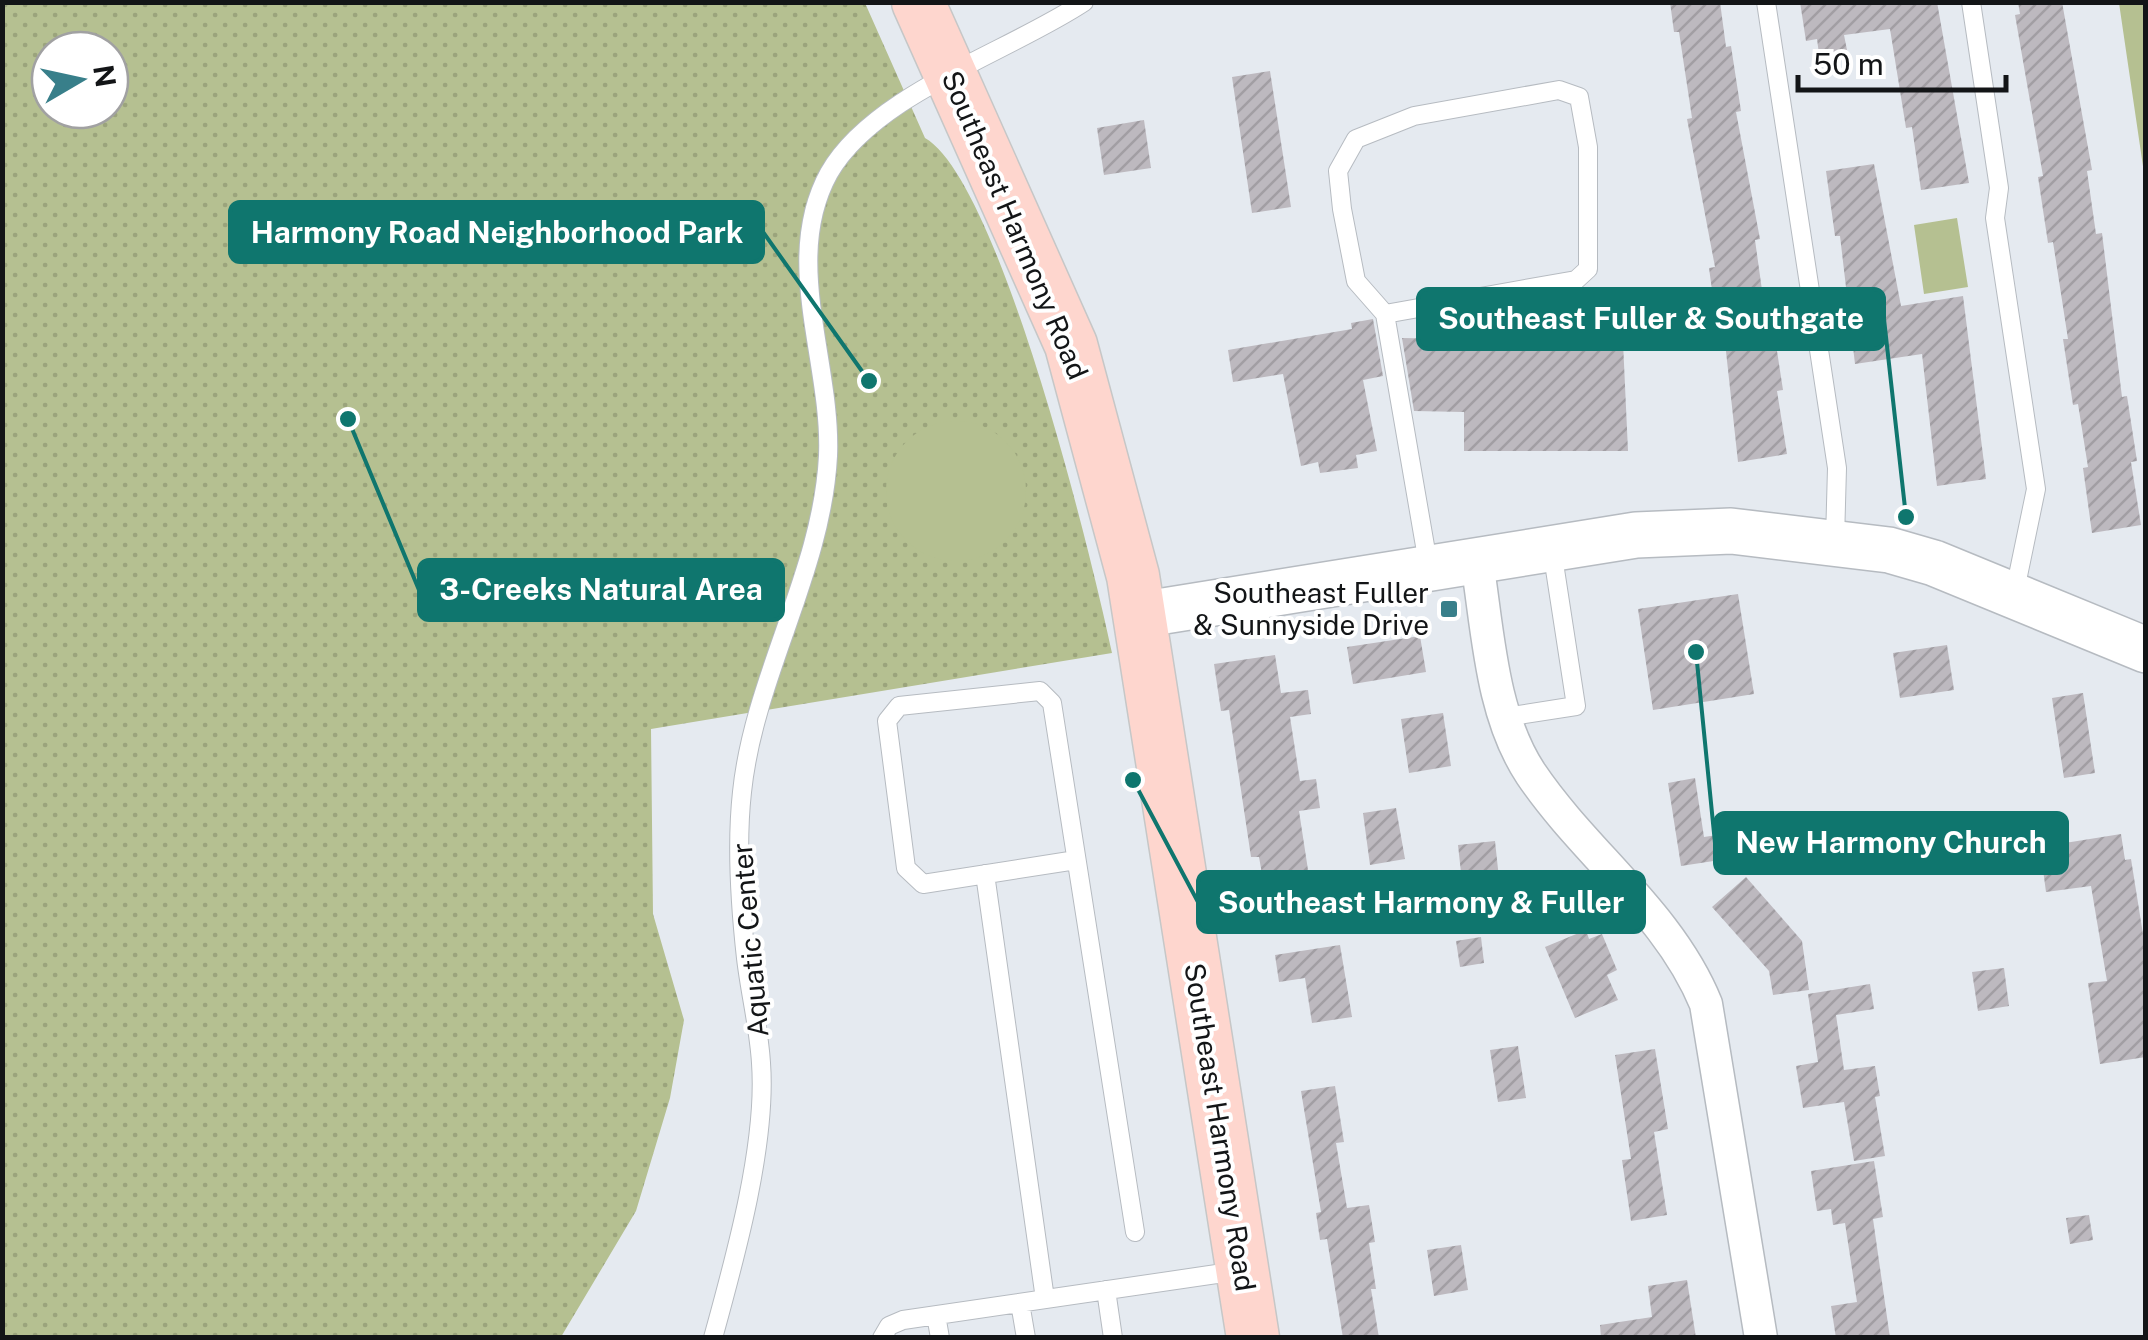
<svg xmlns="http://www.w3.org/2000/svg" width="2148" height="1340" viewBox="0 0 2148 1340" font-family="'Public Sans',sans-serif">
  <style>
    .park { fill: url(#park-dots); fill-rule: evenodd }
    .pitch { fill: #b5c091 }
    .building { fill: url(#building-hatch) }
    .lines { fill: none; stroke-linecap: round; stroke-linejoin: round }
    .lane-casing { stroke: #b6bbc1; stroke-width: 20 }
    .street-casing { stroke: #b6bbc1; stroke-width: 35 }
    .secondary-casing { stroke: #b6bbc1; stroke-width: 48 }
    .primary-casing { stroke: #c6c7c7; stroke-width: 55 }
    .lane { stroke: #fff; stroke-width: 18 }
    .street { stroke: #fff; stroke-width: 32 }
    .secondary { stroke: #fff; stroke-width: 45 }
    .primary { stroke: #fed6ce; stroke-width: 52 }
    .poi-dot { fill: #387f8a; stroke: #fff; stroke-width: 4 }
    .labels { text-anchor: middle; stroke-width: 8; stroke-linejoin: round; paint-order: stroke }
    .street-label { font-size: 28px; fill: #131517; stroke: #fff }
    .poi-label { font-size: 28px; fill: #131517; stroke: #fff; text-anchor: end }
    .leader { fill: none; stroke: #0f766e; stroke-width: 4 }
    .callout-dot { fill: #0f766e; stroke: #fff; stroke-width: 4 }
    .callout { fill: #0f766e; stroke: #0f766e; stroke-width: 4 }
    .callout-label { font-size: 30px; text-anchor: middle; font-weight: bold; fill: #fff }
  </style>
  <defs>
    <pattern id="park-dots" width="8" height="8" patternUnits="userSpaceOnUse" patternTransform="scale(2.5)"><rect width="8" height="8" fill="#b5c091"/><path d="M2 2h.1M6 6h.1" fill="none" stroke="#9ba47c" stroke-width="1.8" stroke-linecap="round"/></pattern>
    <pattern id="building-hatch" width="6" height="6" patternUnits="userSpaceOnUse" patternTransform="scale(2.5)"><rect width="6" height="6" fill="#bdb9bf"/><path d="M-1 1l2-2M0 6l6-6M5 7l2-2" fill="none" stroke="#a29ea3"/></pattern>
  </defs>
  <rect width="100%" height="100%" fill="#e5eaf0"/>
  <path class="park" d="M3,3H865L925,138C1000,181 1092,558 1112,653L651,729L653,914L684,1020L670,1098L636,1211L561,1337L3,1338ZM50,50H110V110H50Z"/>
  <path class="pitch" d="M2119,3H2145V180Z
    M1957,218L1968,287L1924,294L1914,225Z
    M886 491a70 70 0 1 1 140 0a70 70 0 1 1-140 0Z"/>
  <path class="building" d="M1670,2H1720L1726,47L1731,46L1741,111L1736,112L1760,239L1755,240L1767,326L1773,325L1783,390L1777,391L1787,454L1738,462L1724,333L1718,334L1709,268L1715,267L1687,119L1692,118L1679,32H1674Z
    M1800,2H1937L1969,183L1921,190L1912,127L1906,128L1890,29L1844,35L1847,50L1819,54L1817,39L1806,41Z
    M2018,2H2062L2092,170L2087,171L2096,234L2102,233L2122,397L2127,396L2137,461L2131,462L2141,525L2092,533L2083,468L2088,467L2078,404L2073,405L2063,339H2068L2053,242L2048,243L2038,177L2043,176L2015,15L2020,14Z
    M1270,71L1291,207L1252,213L1232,77Z
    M1144,120L1151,168L1104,175L1097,128Z
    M1874,164L1901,306L1963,296L1986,479L1937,486L1922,354L1855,364L1840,236H1835L1826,171Z
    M1373,319L1383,376L1363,380L1377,451L1356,455L1358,468L1320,473L1318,462L1301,466L1283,374L1233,382L1228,350L1352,329L1351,323Z
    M1402,338L1623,342L1628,451H1464V412L1414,411Z
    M1738,594L1754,694L1653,710L1638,609Z
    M1420,636L1426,672L1353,684L1347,647Z
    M1947,645L1954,690L1900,698L1893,653Z
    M1275,655L1281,693L1308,690L1311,714L1290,717L1300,781L1316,779L1320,808L1299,811L1310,883L1265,891L1259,857H1251L1229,710L1221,711L1214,664Z
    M2083,693L2095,773L2064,778L2052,698Z
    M1443,713L1451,766L1409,773L1401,719Z
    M1695,778L1704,837L1717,835L1720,860L1681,866L1668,783Z
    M1396,808L1405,859L1370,865L1363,813Z
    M2121,834L2125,860L2131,859L2146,953V1057L2100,1064L2088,983L2107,981L2091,886L2046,892L2040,847Z
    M1495,841L1501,897L1464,900L1458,845Z
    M1746,877L1802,941L1809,990L1773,995L1769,971L1712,907Z
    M1586,930L1589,939L1602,934L1617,970L1607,975L1618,1000L1575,1018L1545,947Z
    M1481,937L1484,963L1460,967L1456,941Z
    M1340,945L1352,1017L1312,1023L1305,978L1279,982L1275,955Z
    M2004,968L2009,1006L1978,1011L1972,972Z
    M1870,984L1874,1009L1836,1015L1844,1070L1875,1066L1880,1096L1875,1097L1885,1156L1854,1161L1844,1102L1803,1108L1796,1066L1818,1062L1808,994Z
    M1518,1046L1526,1098L1498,1102L1490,1050Z
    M1655,1049L1668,1129L1654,1132L1667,1215L1631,1221L1622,1160L1631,1159L1615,1055Z
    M1335,1086L1344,1142L1336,1143L1347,1208L1369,1205L1375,1242L1369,1243L1376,1289H1371L1379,1338H1343L1327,1239L1320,1240L1316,1213L1321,1212L1301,1091Z
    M1874,1161L1883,1217L1873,1219L1890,1338H1836L1831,1306L1857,1302L1845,1223L1833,1225L1831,1209L1817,1211L1811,1171Z
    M2089,1215L2093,1240L2070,1244L2066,1218Z
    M1461,1245L1468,1290L1434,1296L1427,1250Z
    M1687,1280L1696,1338H1601L1600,1325L1652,1317L1648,1286Z"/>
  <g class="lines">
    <defs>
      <path id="lane" d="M1766,2L1837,468L1835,540
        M1971,2L1999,188L1995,218L2036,489L2014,595
        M1385,314L1356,281L1342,209L1338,171L1356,139L1414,116L1559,90L1579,97L1588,147V269L1576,280L1385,314L1429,569
        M1506,717L1576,706L1552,550
        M1076,860L923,884L906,868L887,721L899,706L1040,691L1052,703L1135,1232
        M985,874L1045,1299
        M1106,1290L1113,1338
        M1020,1303L1026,1338
        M936,1315L940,1338
        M713,1338C735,1258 767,1144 761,1063C759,1028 750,993 746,958C740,904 736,846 742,792C754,676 822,573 828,456C832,362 781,260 829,173C874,94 1009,52 1084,2
        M882,1338L889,1326L903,1320L1237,1271"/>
      <path id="street" d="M1477,562C1488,631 1491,714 1531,774C1585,854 1669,913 1706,1004L1761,1338"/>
      <path id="secondary" d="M1139,615L1636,535L1731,531L1889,550L1934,563L2146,650"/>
      <path id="primary" d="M918,2L1071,345L1133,576L1253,1338"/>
    </defs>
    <use href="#lane" class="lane-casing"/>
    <use href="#street" class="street-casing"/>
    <use href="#secondary" class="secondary-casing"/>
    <use href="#primary" class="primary-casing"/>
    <use href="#lane" class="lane"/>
    <use href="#street" class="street"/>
    <use href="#secondary" class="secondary"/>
    <use href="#primary" class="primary"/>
  </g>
  <rect class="poi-dot" x="1439" y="599" width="20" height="20" rx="5"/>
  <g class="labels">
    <g class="street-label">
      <text transform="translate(1015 225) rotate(67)" y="10">Southeast Harmony Road</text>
      <text transform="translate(750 940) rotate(-95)" y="10">Aquatic Center</text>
      <text transform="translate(1220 1127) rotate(81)" y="10">Southeast Harmony Road</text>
    </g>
    <g class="poi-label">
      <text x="1429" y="603">Southeast Fuller<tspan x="1429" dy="32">&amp; Sunnyside Drive</tspan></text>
    </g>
  </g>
  <path class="leader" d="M869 381L763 232M1906 517L1884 319M348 419L419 590M1696 652L1715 843M1133 780L1198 902"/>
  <g class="callout-dot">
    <circle cx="869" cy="381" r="10"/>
    <circle cx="1906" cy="517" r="10"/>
    <circle cx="348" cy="419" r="10"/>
    <circle cx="1696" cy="652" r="10"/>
    <circle cx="1133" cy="780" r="10"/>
  </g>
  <g class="callout">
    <rect x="230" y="202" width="533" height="60" rx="10"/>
    <rect x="1418" y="289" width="466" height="60" rx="10"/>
    <rect x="419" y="560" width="364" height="60" rx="10"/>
    <rect x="1715" y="813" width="352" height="60" rx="10"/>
    <rect x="1198" y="872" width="446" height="60" rx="10"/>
  </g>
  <g class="callout-label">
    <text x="497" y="243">Harmony Road Neighborhood Park</text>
    <text x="1651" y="329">Southeast Fuller &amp; Southgate</text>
    <text x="601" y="600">3-Creeks Natural Area</text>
    <text x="1891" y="853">New Harmony Church</text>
    <text x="1421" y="913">Southeast Harmony &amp; Fuller</text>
  </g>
  <rect width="2148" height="1340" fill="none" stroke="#131517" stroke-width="10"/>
  <g transform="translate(80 80) rotate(81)"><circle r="48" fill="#ffffff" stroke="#a1a1a2" stroke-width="2.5"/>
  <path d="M0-8L18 38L0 25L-18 38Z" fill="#387f8a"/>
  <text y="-15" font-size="28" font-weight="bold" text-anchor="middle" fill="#131517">N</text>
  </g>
  <path d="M1798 75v15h208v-15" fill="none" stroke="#131517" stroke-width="5"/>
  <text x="1813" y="75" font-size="30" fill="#131517" stroke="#ffffff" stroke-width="8" paint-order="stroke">50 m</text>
</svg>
